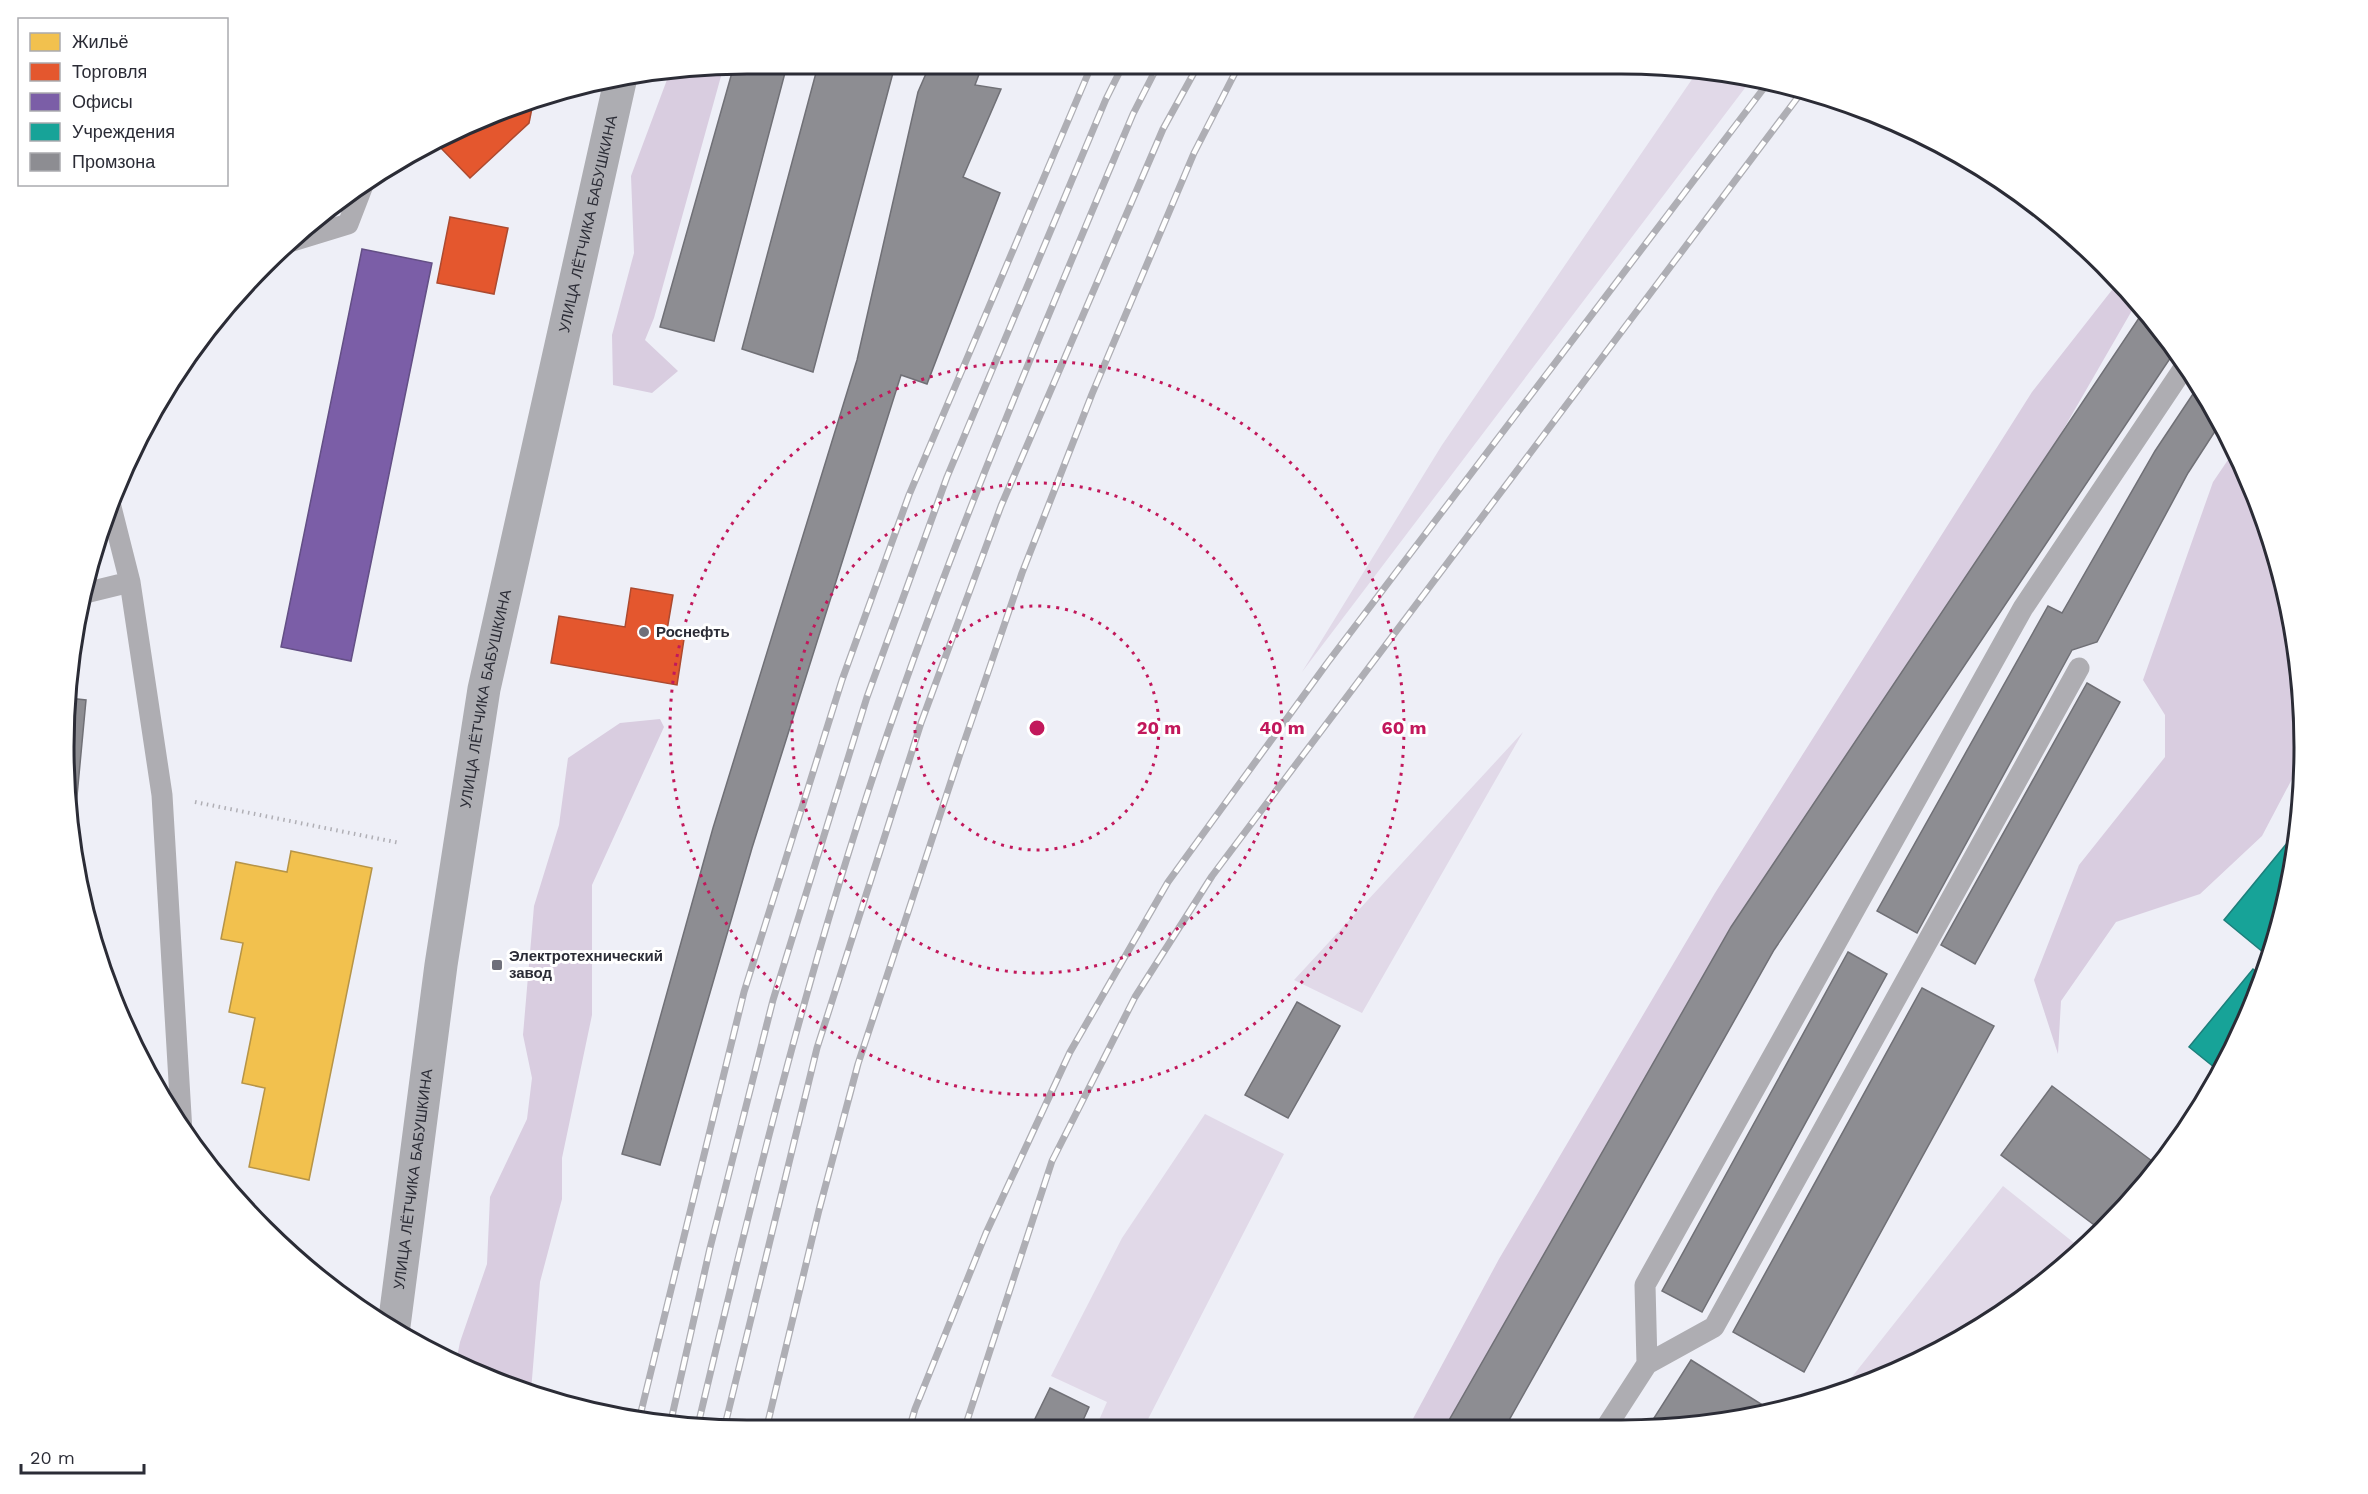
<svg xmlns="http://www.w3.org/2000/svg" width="2368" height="1494" viewBox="0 0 2368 1494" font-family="'Work Sans',sans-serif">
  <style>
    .green { fill: #e1d9e8 }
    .forest { fill: #d9cde0 }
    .homes { fill: #f2c14e; stroke: #b69447; stroke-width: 1.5 }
    .shops { fill: #e4572e; stroke: #ac4a30; stroke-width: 1.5 }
    .offices { fill: #7b5ea7; stroke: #634f85; stroke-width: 1.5 }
    .public { fill: #17a398; stroke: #1d7f7b; stroke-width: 1.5 }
    .industry { fill: #8d8d92; stroke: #707076; stroke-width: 1.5 }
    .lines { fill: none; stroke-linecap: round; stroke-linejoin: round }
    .path { stroke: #b0afb5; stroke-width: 4; stroke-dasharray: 1.5 4.5; stroke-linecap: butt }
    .lane { stroke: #aeadb2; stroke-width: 21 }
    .secondary { stroke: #adadb2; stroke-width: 33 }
    .rail-casing { stroke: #aeaeb4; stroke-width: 7 }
    .rail { stroke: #fff; stroke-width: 4.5; stroke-dasharray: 14; stroke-linecap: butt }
    .ring { fill: none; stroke: #c2185b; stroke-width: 3; stroke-dasharray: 3 6 }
    .poi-dot { fill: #6f707a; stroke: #fff; stroke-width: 2 }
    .labels { text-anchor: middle; stroke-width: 6; stroke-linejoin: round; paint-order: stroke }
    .street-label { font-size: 15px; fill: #2b2c36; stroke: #fff }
    .poi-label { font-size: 15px; font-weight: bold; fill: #2b2c36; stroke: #fff; text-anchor: start }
    .rim { fill: none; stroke: #2b2c36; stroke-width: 3 }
    .centre { fill: #c2185b; stroke: #fff; stroke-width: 3 }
    .ring-label { font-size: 18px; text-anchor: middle; font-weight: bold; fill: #c2185b; stroke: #fff; stroke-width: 6; stroke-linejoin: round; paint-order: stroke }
  </style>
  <rect width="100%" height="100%" fill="#eeeff7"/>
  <path class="green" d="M1699,69H1710L1751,80L1302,672L1442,445Z
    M1523,732L1362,1013L1294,980Z
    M1205,1114L1284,1154L1144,1427H1096L1107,1402L1051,1376L1122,1238Z
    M2003,1186L2083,1250L2072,1261L1924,1360L1840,1392Z"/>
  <path class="forest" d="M671,69H723L654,318L645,340L678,371L652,393L613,385L612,335L634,253L631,176Z
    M2119,281L2138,300L1865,773L1446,1429L1408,1428L1499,1259L1715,893L2032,392Z
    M2234,451L2269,527L2299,658L2302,760L2262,836L2200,894L2116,922L2061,1001L2058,1054L2034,980L2079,865L2165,757V715L2143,680L2213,482Z
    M660,719L664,727L592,885V1015L562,1158V1199L540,1282L531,1391L486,1379L456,1362L460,1342L487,1264L490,1197L527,1119L532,1078L523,1035L534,906L559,825L568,758L620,723Z"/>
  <path class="homes" d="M291,851L372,868L309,1180L249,1167L265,1088L242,1083L255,1018L229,1012L243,943L221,939L236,862L287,872Z"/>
  <path class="shops" d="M534,98L529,123L470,178L437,144Z
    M450,217L508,228L494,294L437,283Z
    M631,588L673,595L666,636L684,639L677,685L551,663L559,616L625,627Z"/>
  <path class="offices" d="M362,249L432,263L351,661L281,647Z"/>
  <path class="public" d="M2297,831L2282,924L2269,957L2224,920Z
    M2253,969L2262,976L2234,1050L2220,1072L2189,1047Z"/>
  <path class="industry" d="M733,69H786L714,341L660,327Z
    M817,69H894L813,372L742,349Z
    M928,69H981L975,85L1001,89L963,177L1000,193L927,384L901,375L752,848L660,1165L622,1154L713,828L857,360L918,92Z
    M2145,309L2175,351L1774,950L1504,1429H1444L1731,927Z
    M2199,385L2221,422L2188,473L2097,642L2072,650L1917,933L1877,911L2048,606L2062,613L2155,451Z
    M2087,683L2120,702L1975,964L1941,945Z
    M68,698L86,700L74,828L63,747Z
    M1848,952L1887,974L1702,1312L1662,1291Z
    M1922,988L1994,1026L1804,1372L1733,1332Z
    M1297,1002L1340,1026L1288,1118L1245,1095Z
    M2052,1086L2160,1167L2101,1230L2001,1155Z
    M1691,1360L1761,1404L1754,1415L1666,1430L1647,1429Z
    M1050,1388L1089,1407L1080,1427H1031Z"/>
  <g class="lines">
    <path class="path" d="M195,802L400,843"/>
    <path class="lane" d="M286,243L348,224L365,180
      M110,503L130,582L162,795L182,1132
      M81,594L130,582
      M1647,1364L1714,1327L2079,668
      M1605,1429L1647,1364L1645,1285L2023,608L2185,366"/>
    <path class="secondary" id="s1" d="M394,1326L441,965L484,689L621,77"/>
    <defs>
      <path id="rail" d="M639,1420L744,992L842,680L909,495L1090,69
        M670,1425L710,1248L773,1000L867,697L947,477L1106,99L1121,69
        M698,1425C755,1184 814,943 896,709C966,507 1050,311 1133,114L1156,69
        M725,1425L817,1048L921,723L1001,506L1163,129L1196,69
        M767,1426L819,1210L858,1064L960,754L1022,573L1092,394L1194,153L1237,69
        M910,1426L915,1409L986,1233L1070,1052L1168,882L1328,662L1767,84
        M965,1427L1052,1161L1135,997L1212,876L1801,93"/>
    </defs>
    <use href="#rail" class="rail-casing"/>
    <use href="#rail" class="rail"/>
  </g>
  <g class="ring">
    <circle cx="1037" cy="728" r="122"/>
    <circle cx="1037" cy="728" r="245"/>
    <circle cx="1037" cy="728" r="367"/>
  </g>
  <g class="poi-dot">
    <circle cx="644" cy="632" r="6"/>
    <rect x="491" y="959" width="12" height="12" rx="3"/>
  </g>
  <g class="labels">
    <g class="street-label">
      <text dy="5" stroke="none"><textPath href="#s1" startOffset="1120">УЛИЦА ЛЁТЧИКА БАБУШКИНА</textPath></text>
      <text dy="5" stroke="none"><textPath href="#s1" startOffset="634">УЛИЦА ЛЁТЧИКА БАБУШКИНА</textPath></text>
      <text dy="5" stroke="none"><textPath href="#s1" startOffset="148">УЛИЦА ЛЁТЧИКА БАБУШКИНА</textPath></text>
    </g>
    <g class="poi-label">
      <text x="656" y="637">Роснефть</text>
      <text x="509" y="961">Электротехнический<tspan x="509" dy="17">завод</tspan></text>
    </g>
  </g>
  <path d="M0 0H2368V1494H0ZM747 74H1621A673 673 0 0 1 2294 747V747A673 673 0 0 1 1621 1420H747A673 673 0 0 1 74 747V747A673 673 0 0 1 747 74Z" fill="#fff" fill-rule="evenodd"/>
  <path class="rim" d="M747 74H1621A673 673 0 0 1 2294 747V747A673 673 0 0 1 1621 1420H747A673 673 0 0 1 74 747V747A673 673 0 0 1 747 74Z"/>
  <circle cx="1037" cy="728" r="9" class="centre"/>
  <g class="ring-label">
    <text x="1159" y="734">20 m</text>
    <text x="1282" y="734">40 m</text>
    <text x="1404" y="734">60 m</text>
  </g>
  <rect x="18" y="18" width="210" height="168" fill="#ffffff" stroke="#aaabaf" stroke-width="1.5"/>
  <rect x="30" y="33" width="30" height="18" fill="#f2c14e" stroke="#aaabaf" stroke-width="1.5"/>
  <text x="72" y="48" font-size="18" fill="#2b2c36">Жильё</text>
  <rect x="30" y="63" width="30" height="18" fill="#e4572e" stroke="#aaabaf" stroke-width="1.5"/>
  <text x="72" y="78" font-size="18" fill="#2b2c36">Торговля</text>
  <rect x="30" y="93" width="30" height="18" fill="#7b5ea7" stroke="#aaabaf" stroke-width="1.5"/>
  <text x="72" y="108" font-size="18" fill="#2b2c36">Офисы</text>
  <rect x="30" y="123" width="30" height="18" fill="#17a398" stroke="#aaabaf" stroke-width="1.5"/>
  <text x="72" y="138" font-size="18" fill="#2b2c36">Учреждения</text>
  <rect x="30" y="153" width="30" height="18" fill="#8d8d92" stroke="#aaabaf" stroke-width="1.5"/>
  <text x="72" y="168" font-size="18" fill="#2b2c36">Промзона</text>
  <path d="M21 1464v9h123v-9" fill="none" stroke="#2b2c36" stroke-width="3"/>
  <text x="30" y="1464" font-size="18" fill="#2b2c36" stroke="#ffffff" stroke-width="4.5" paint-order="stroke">20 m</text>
</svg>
